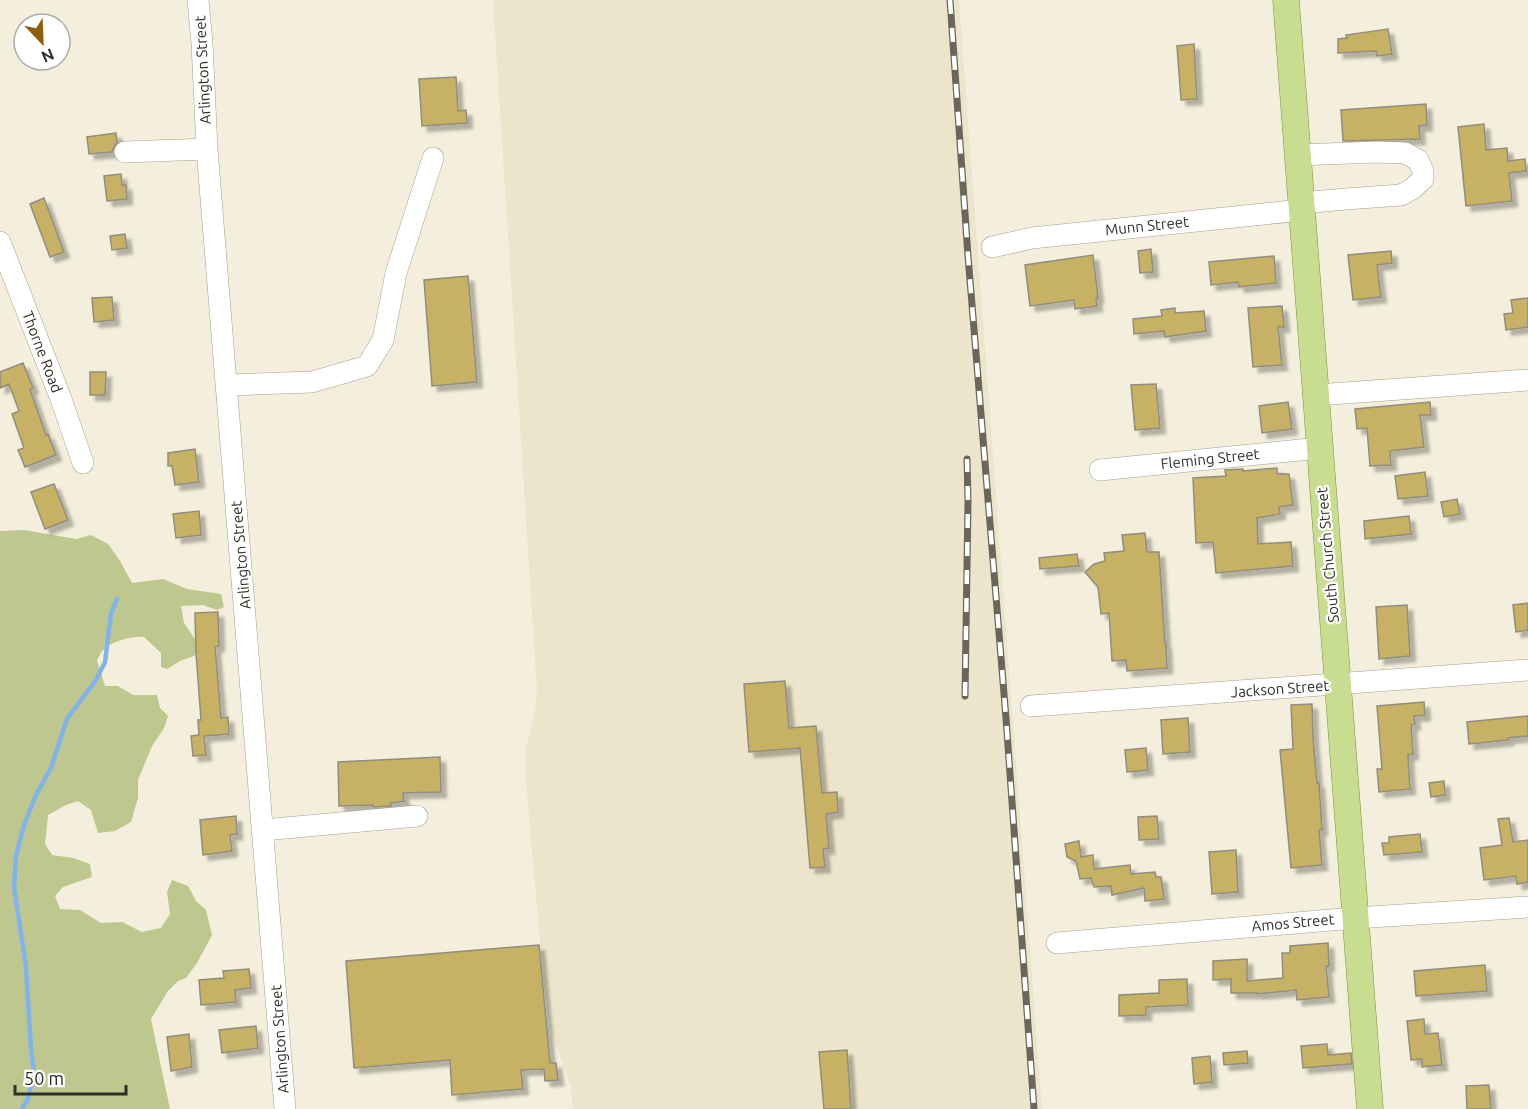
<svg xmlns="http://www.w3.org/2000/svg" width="1528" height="1109" viewBox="0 0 1528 1109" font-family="Ubuntu,sans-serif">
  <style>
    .built { fill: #ede5cb }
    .green { fill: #bdc78e }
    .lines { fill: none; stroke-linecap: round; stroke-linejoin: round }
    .stream { stroke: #81b3ed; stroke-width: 4.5 }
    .building { fill: #c6b165; stroke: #928d7c; stroke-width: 1.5; filter: url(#shadow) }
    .minor-casing { stroke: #a49f8d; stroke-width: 22 }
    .major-casing { stroke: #7c913d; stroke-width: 27 }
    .minor { stroke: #fff; stroke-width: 21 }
    .major { stroke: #c9dd91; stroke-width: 26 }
    .rail-casing { stroke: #69665c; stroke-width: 7 }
    .rail { stroke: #fff; stroke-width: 4.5; stroke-dasharray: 14; stroke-linecap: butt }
    .labels { text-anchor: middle; stroke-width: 4.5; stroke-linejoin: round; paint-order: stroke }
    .street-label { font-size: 15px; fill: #312f28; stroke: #fff }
  </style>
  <defs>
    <filter id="shadow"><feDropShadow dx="5.5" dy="5.5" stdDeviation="1.5" flood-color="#0004"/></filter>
  </defs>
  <rect width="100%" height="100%" fill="#f4efdc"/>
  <path class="built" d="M493,0H959L1042,1109H573L571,1087L551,1031L544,989L525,769V757L527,742L534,719L537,692Z"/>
  <path class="green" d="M24,530L76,539L91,535L108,544L120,561L132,583L163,579L187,589L221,594L224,607L217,610L203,605L181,606L184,623L201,648L194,656L180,661L167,669L161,667V653L144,637C132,636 111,641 102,651C100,654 99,657 97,660L105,686H118L133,695H157L160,708L168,716L164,728L152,746L138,780V798L131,822L115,831L98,833L91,810L78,801L66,805L48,815L45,844L52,855L73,858L90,864L92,877L63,887L55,896L60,909L80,910L101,923L122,922L142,932L161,928L170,914L167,892L172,880L188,886L196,901L206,910L212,935L197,963L186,978L178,981L168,991L151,1019L170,1109H0V531Z"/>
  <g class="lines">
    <path class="stream" d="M22,1109L28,1099L34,1072L31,1050L26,967L14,887L16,856L24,825L36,795L51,768L67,719L96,680L105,662L111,613L117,599"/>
  </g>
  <path class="building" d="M1388,29L1392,54L1377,56L1376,51L1338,53V39L1347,38L1346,35Z
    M1194,44L1197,99L1181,100L1177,46Z
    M456,77L458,111L466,110L467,123L422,126L419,79Z
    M1426,104L1427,125L1419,126L1420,139L1343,141L1341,110Z
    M1484,124L1486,150L1507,148L1508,161L1525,159L1526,171L1509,173L1512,201L1466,206L1458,127Z
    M116,133L117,142L114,147L112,152L89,154L87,137Z
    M121,174L122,185H126L127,199L107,201L104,176Z
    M44,198L64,252L50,257L30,204Z
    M125,234L127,248L112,250L110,236Z
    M1151,249L1153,272L1140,273L1138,251Z
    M1391,251L1392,263L1377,265L1381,297L1353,300L1348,255Z
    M1093,255L1098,298H1096L1097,306L1075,309L1074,300L1030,306L1025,265Z
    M1274,256L1276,283L1239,287L1238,282L1211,285L1209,262Z
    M468,276L477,382L432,386L424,280Z
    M112,297L114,320L94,322L92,298Z
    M1528,298V327L1506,330L1504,314L1513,313L1511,300Z
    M1282,306L1284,327H1278L1282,365L1253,367L1248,308Z
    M1175,308V313L1204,311L1206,331L1165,337L1164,331L1134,334L1133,319L1162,316L1161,310Z
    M23,363L33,388L30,389L46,435L48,434L56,455L25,467L18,450L24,448L12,414L19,411L9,384L0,388V372Z
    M90,372H106L105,395H90Z
    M1156,384L1160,428L1135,430L1131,385Z
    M1288,402L1292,429L1262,433L1259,406Z
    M1430,402L1431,415H1420L1424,447L1390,451L1391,465L1370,466L1367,428L1357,429L1355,409Z
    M195,449L199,482L175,485L172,466H168V453Z
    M1277,468V474H1289L1293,505L1279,507L1280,514L1257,518L1258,544L1291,542L1293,566L1216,573L1213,542L1196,543L1193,478L1226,476L1225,470L1243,469V471Z
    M1425,472L1428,496L1398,499L1395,476Z
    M54,484L68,520L45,529L31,492Z
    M1457,499L1460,514L1444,517L1441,502Z
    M199,511L201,535L176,538L173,514Z
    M1409,516L1411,534L1365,539L1364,521Z
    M1145,533L1147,552H1159L1165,644H1166L1167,668L1127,671L1126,660L1112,661L1109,613L1101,614L1098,587L1085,572L1094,564L1105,561L1104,553L1124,551L1122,535Z
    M1077,554L1079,566L1040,569L1039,558Z
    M1528,603V630L1516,632L1513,605Z
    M1407,605L1410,656L1379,659L1376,607Z
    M218,612L219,646L215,647L221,718L228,717L229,734L204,736L206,755L193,756L191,736L199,735L198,720H201L196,653L195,613Z
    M785,681L789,728L816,726L822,793L837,792L838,812L826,814L829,848L823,849L825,867L810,868L800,748L749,752L744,684Z
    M1424,702L1425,715L1414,716L1415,724L1411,725L1413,754L1408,755L1410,789L1379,792L1377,769H1382L1377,706Z
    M1312,704L1313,738L1317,783H1319L1322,830H1319L1322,865L1291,868L1280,750L1293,749L1291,705Z
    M1528,716V736L1508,738V740L1469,744L1467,722Z
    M1188,718L1190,752L1163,754L1161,720Z
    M1146,748L1148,770L1127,772L1125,750Z
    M440,757L441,792L403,793L404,801L391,803V806L373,807V805L339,806L338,762Z
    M1444,781L1445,795L1431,797L1429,783Z
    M236,816L237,834L230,835L232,851L203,855L200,820Z
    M1157,816L1159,839L1139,840L1138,817Z
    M1509,818L1513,842L1528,840V882L1517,884L1516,876L1484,880L1480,848L1502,845L1498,819Z
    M1420,834L1422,852L1384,855L1382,843H1389V837Z
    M1079,841L1081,857L1093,855L1094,869L1130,865L1131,874L1155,872L1156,877H1161L1164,899L1145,901L1144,888L1112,895L1111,886L1094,887L1091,878L1080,879L1076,861L1067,857L1065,844Z
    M1236,850L1238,892L1212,894L1209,852Z
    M1328,943L1329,966H1326L1329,997L1297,1000L1296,990L1257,994V993H1231V979L1213,980V961L1247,959V981L1283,978L1282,953H1290V946Z
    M539,945L550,1063H556L558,1080L545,1081L544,1069L521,1070L523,1089L452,1095L450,1060L354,1068L346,961Z
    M1485,965L1487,991L1416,996L1414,971Z
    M249,969L251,988L235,990L236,1002L201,1005L199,980L224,978L223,971Z
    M1187,979L1188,1005L1146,1007V1015L1119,1016V995L1159,993V980Z
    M1424,1019L1425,1034L1438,1033L1442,1065L1422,1067V1059L1411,1060L1407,1021Z
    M256,1026L258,1048L222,1053L219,1030Z
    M189,1034L192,1067L171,1071L167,1037Z
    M1327,1044L1328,1055L1351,1053L1352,1064L1303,1068L1301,1046Z
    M847,1050L851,1109H824L819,1052Z
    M1247,1051L1248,1063L1224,1065L1223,1053Z
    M1210,1056L1212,1082L1194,1084L1192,1058Z
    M1489,1085L1491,1109H1467L1466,1086Z"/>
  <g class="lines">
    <defs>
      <path id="minor" d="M198,0L202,43L207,149L285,1109
        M125,152L207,149
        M1298,155L1377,152L1405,153L1418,160L1423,171V179L1412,189L1401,195L1346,199L1301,203
        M0,242L61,399L83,463
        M992,247L1032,238L1302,210
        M227,385L312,382L367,366L383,340L396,273L433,158
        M1316,395L1528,380
        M1100,470L1320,448
        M1031,706L1528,670
        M263,830L417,816
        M1057,943L1355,918L1528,907"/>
      <path id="major" d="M1286,0L1370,1109"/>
    </defs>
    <use href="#minor" class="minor-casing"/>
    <use href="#major" class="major-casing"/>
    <use href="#minor" class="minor"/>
    <use href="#major" class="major"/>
    <defs>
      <path id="rail" d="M950,0L968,256L1006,718L1034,1109
        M965,696L968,502L967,459"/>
    </defs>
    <use href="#rail" class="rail-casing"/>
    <use href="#rail" class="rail"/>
  </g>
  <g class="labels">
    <g class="street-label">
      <text transform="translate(203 70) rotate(-93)" y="5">Arlington Street</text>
      <text transform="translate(1147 226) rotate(-6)" y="5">Munn Street</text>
      <text transform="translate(42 352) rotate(69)" y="5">Thorne Road</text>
      <text transform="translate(1210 459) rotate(-6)" y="5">Fleming Street</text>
      <text transform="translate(241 555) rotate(-95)" y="5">Arlington Street</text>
      <text transform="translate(1328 555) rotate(-95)" y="5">South Church Street</text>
      <text transform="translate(1280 689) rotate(-4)" y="5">Jackson Street</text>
      <text transform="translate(1293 923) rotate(-5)" y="5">Amos Street</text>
      <text transform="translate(280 1039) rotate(-94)" y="5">Arlington Street</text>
    </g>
  </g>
  <g transform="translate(42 42) rotate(157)"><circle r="28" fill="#ffffff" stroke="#adaca9" stroke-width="1.5"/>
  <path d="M0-4.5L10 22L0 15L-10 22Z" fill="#8d5e06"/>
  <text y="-9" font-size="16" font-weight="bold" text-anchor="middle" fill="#312f28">N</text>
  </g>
  <path d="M15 1085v9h111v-9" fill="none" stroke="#312f28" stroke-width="3"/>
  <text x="24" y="1085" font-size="18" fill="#312f28" stroke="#ffffff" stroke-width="4.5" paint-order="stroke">50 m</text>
</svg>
